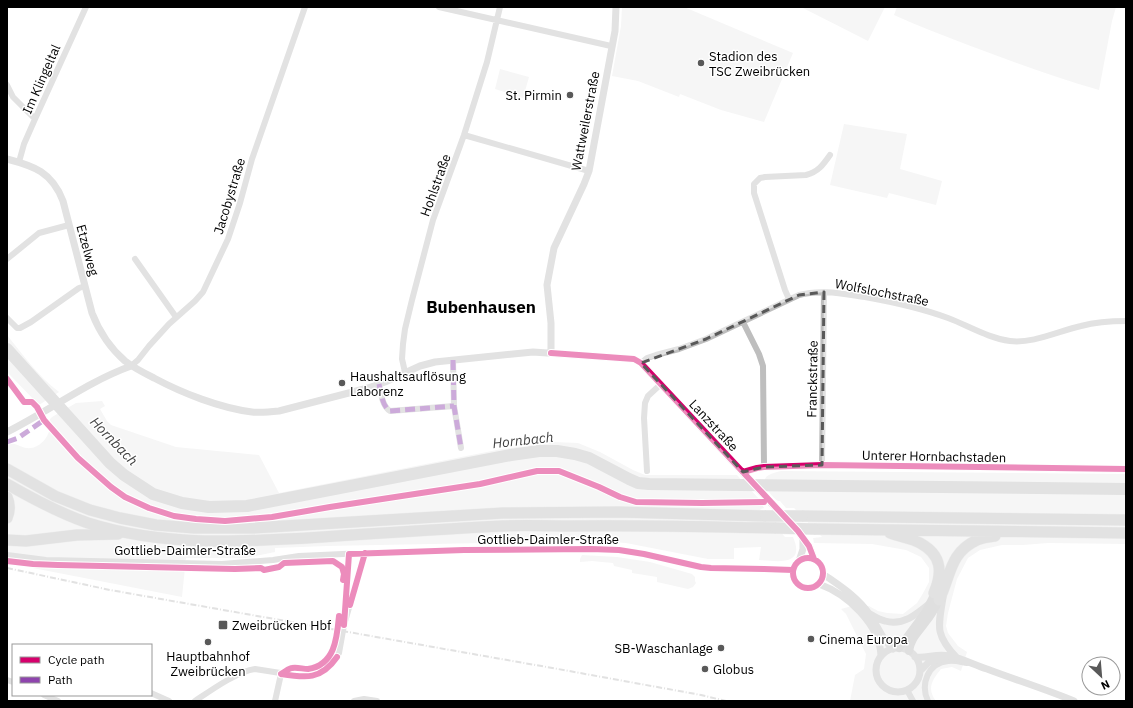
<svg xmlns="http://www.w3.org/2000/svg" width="1133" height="708" viewBox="0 0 1133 708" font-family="'IBM Plex Sans',sans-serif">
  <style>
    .green { fill: #ebebeb }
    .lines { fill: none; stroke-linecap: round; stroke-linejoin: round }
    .river { stroke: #bebebe; stroke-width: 12 }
    .tertiary-tunnel { stroke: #d9d9d9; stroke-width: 7; stroke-dasharray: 7 3.5; stroke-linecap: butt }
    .motorway-casing { stroke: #dbdbdb; stroke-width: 12 }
    .minor { stroke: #bebebe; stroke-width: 6 }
    .tertiary { stroke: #bebebe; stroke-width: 7 }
    .secondary { stroke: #b8b8b8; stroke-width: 8 }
    .motorway { stroke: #bebebe; stroke-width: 11 }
    .rail { stroke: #bebebe; stroke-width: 2; stroke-dasharray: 6 2 1 2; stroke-linecap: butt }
    .motorway-bridge-casing { stroke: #dbdbdb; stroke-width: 12; stroke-linecap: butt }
    .motorway-bridge { stroke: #bebebe; stroke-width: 11 }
    .quiet { stroke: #8e44ad; stroke-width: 5; stroke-dasharray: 10 5; stroke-linecap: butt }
    .cycleway-casing { stroke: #fff; stroke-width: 8 }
    .cycleway { stroke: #d6006c; stroke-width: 6 }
    .marked { fill: none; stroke: #595959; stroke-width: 3; stroke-dasharray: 8 5; stroke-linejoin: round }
    .poi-dot { fill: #595959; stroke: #fff; stroke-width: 1.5 }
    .labels { text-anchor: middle; stroke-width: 3; stroke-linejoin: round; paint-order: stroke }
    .poi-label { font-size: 13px; fill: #000; stroke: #fff; text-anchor: start }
    .street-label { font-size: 13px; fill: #000; stroke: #fff }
    .water-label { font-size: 14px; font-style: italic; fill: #434343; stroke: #fff }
    .district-label { font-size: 17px; font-weight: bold; fill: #000; stroke: #fff }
  </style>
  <rect width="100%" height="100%" fill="#fff"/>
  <path class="green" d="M622,7H684L793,53L764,122L721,110L680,94L679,97L638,81L612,76L621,26Z
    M801,7H885L868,41Z
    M897,7H1116L1112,21L1099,90C1054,77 1011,61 968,45C943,35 918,26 894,15Z
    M500,69L529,77L523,98L495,89Z
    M844,124L907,134L900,169L942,181L936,205L889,193L887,198L830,185Z
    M7,335C23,355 38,376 59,392L39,405L7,372Z
    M102,401L105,406L100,409L107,421L111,425L176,447L259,455L279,493L502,449L554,442L578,443L600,452L633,470L645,475H737L759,499L764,508L760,509L785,537H793C806,567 777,561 759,560L761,547L734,548V559H708L626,543L598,541L327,546L275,548V552L246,558H186L182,597L7,563V445C16,442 18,446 26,448C41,450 53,433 50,419L52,417L76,403Z
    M781,471L1126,474V544L1048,543L1023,545H1002L980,550L968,558L957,579L948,613L946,626L948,633L958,646L967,652L961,671L952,667L941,669C933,679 926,688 936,701H850L855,675L864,669L866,654L846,614L841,609L852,606H869L878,611L887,613L903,614L917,603L922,595L929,582V568L921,557L906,550L872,544L814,543L813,538L822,537L794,508H786L780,501H778C772,497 757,481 769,475C772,473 777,472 781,471Z
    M582,555L617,557L650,562L692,574L695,577V581L696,583L693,587L688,589L657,582V577L632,573V570L614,566L613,563L592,561L580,562V559Z"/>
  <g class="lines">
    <path class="river" d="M7,349L110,463L124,475L153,494L182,503L209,507L247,506L511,455L539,451H557L575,454L589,458L629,479L638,483L649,484L1126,489"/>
    <path class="tertiary-tunnel" d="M771,503L798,531L803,539"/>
    <defs>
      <path id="motorway" d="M7,469L55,496L90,510L120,518L156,525L194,528H252L503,513L619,512L766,516
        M7,484C33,499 59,513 88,523C164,547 243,542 322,537C382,533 442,529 502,526C525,525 549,526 572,526C640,525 708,527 776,528
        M7,497C10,504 10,511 7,518
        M802,516L1126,520
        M814,529L1126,533
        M890,533C900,537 911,538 920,543C942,555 943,572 934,593
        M7,540L26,541L77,535L118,534
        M939,600C951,576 949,553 977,540C983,537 990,537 995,536"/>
    </defs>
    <use href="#motorway" class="motorway-casing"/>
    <path class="minor" d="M439,7L611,46
      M7,85L13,97L35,119
      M464,135L589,171
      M19,162L24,144L35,119L86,7
      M7,259L39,233L69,225
      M135,259L176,317
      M789,299L785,290L754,193V184L760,178L765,177L806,175C818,172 823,165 830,155
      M7,318L17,328H20L31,322L79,288L85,286
      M743,322L759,354L763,366L764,467
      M453,360L454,406L461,448
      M641,363L647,358L656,355L679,349L706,339L799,295C821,289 843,294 865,297C893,302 921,308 948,318C969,326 988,338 1010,341C1032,344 1059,331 1081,326C1096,322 1111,321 1126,321
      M131,366L138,360L149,346L169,324L195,301L203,292L228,239L240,203L252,159L305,7
      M405,372L402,359L403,344L405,329L412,300L433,220L464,135L487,62L500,7
      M7,379L24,402
      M379,384C381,393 382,406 390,411L454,406
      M822,465L824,292
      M647,471L644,418L645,403L648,396L661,384
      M7,555L46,560L222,564L273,560L299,556L365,553L493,549H591L619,550L644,554L701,567L711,568L764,569L793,570
      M345,613L349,554
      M7,680L13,682
      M907,690L913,701
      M151,693L169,701
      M44,695L58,701
      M195,701C210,691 238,671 255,669L306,677L316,675L327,669L333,662L339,653L344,625L365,553
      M275,701L281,674
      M354,701L364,699L377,701
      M928,701C920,684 928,663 948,661C954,660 961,662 967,663"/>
    <path class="tertiary" d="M7,159C34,166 52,172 63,201L92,313C99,331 110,348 125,361C134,368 144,373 154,378C182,393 220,408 252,412C261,413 270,412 279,411L368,388L385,382L420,366L435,362L533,352L634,359L641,363L771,503
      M551,353V323L547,285L554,248L584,184L589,171L615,31L616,7
      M7,432C49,411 87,382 131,366
      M743,472L757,468L764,467L822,465L1126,469
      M803,539L810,548L814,559
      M793 573a15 15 0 1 1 30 0a15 15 0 1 1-30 0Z
      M799,561L803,549V539
      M823,574C840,586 858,597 870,615C878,626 882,640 893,649
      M819,584C847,594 880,624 881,656
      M943,598C938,627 935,635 957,658
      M870,614C875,617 880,620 885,621C903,626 917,614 929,604
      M876 670a22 22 0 1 1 44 0a22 22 0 1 1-44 0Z
      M915,657C927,659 936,653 949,656C962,658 974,665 987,669C1016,680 1045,689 1074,701
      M920,671L929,662L944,658"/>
    <path class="secondary" d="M899,648L925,613L933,597
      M909,651C911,638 918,633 925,623C931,616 935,609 939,600"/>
    <use href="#motorway" class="motorway"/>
    <path class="rail" d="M7,568L110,590L558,669L701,695L726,701"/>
    <defs>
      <path id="motorway-bridge" d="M766,516H802
        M776,528L814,529"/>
    </defs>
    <use href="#motorway-bridge" class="motorway-bridge-casing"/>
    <use href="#motorway-bridge" class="motorway-bridge"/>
    <path class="quiet" d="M453,360L454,406L461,448
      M379,384C381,393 382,406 390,411L454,406
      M7,442L18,438L44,420"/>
    <defs>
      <path id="cycleway" d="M551,353L634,359L641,363L798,531L809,546L814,559
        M7,379L24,402H32L37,407L44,420L78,458L111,487L125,497L149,508L174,516L196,519L225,521L272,517L330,507L480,484L537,471H559L599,487L620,497L636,502L702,503L764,502
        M743,472L757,468L764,467L822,465L1126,469
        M793 573a15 15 0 1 1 30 0a15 15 0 1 1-30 0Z
        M7,561L33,564L58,565L235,569L261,568L264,570L279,567L284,563L333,561L342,567L344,574L343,580
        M350,605L365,553
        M344,625L349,554L464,550L591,549L619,550L644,554L701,567L711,568L764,569L793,570
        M281,674C285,672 289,668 292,668C297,667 303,669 308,669C335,665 337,638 339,616
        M281,674C306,678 321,680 337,657"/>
    </defs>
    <use href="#cycleway" class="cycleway-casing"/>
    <use href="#cycleway" class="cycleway"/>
  </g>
  <path d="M0 0H1133V708H0ZM824,292L822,465L764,467L743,472L641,363L706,339L799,295Z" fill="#fff" fill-opacity=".55" fill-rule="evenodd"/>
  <path class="marked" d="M824,292L822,465L764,467L743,472L641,363L706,339L799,295Z"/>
  <g class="poi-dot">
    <circle cx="701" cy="63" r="4"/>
    <circle cx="570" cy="95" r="4"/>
    <circle cx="342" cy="383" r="4"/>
    <rect x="218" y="620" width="10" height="10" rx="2"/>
    <circle cx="811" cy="639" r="4"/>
    <circle cx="208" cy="642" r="4"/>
    <circle cx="721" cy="648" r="4"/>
    <circle cx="705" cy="669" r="4"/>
  </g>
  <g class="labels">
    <g class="poi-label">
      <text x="709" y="61">Stadion des<tspan x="709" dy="15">TSC Zweibrücken</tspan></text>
      <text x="562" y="100" text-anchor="end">St. Pirmin</text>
      <text x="350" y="381">Haushaltsauflösung<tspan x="350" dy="15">Laborenz</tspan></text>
      <text x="232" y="630">Zweibrücken Hbf</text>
      <text x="819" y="644">Cinema Europa</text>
      <text x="713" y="653" text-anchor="end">SB-Waschanlage</text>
      <text x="208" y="661" text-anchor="middle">Hauptbahnhof<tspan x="208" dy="15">Zweibrücken</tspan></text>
      <text x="713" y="674">Globus</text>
    </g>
    <g class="street-label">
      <text transform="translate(41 79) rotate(-66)" y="5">Im Klingeltal</text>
      <text transform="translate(585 121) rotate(-79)" y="5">Wattweilerstraße</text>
      <text transform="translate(435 185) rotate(-70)" y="5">Hohlstraße</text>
      <text transform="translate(229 196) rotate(-73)" y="5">Jacobystraße</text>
      <text transform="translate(88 250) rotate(75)" y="5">Etzelweg</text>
      <text transform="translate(882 292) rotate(11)" y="5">Wolfslochstraße</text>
      <text transform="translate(812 379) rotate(-89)" y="5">Franckstraße</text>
      <text transform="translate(714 425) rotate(47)" y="5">Lanzstraße</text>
      <text transform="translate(934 456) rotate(1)" y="5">Unterer Hornbachstaden</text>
      <text x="548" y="544">Gottlieb-Daimler-Straße</text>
      <text x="185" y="555">Gottlieb-Daimler-Straße</text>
    </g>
    <g class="water-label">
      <text transform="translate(523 440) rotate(-6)" y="5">Hornbach</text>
      <text transform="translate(114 441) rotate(46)" y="5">Hornbach</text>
    </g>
    <g class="district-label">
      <text x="481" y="313">Bubenhausen</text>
    </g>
  </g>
  <rect width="1133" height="708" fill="none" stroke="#000000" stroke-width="16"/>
  <rect x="12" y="644" width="140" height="52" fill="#ffffff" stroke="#999999"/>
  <rect x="20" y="657" width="20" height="6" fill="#d6006c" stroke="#999999"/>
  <text x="48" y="664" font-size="12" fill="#000000">Cycle path</text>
  <rect x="20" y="677" width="20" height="6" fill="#8e44ad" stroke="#999999"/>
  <text x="48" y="684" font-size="12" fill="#000000">Path</text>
  <g transform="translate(1101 676) rotate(154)"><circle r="19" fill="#ffffff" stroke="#999999"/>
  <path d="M0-3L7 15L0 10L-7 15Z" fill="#595959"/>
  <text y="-6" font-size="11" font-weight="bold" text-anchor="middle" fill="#000000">N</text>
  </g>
</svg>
